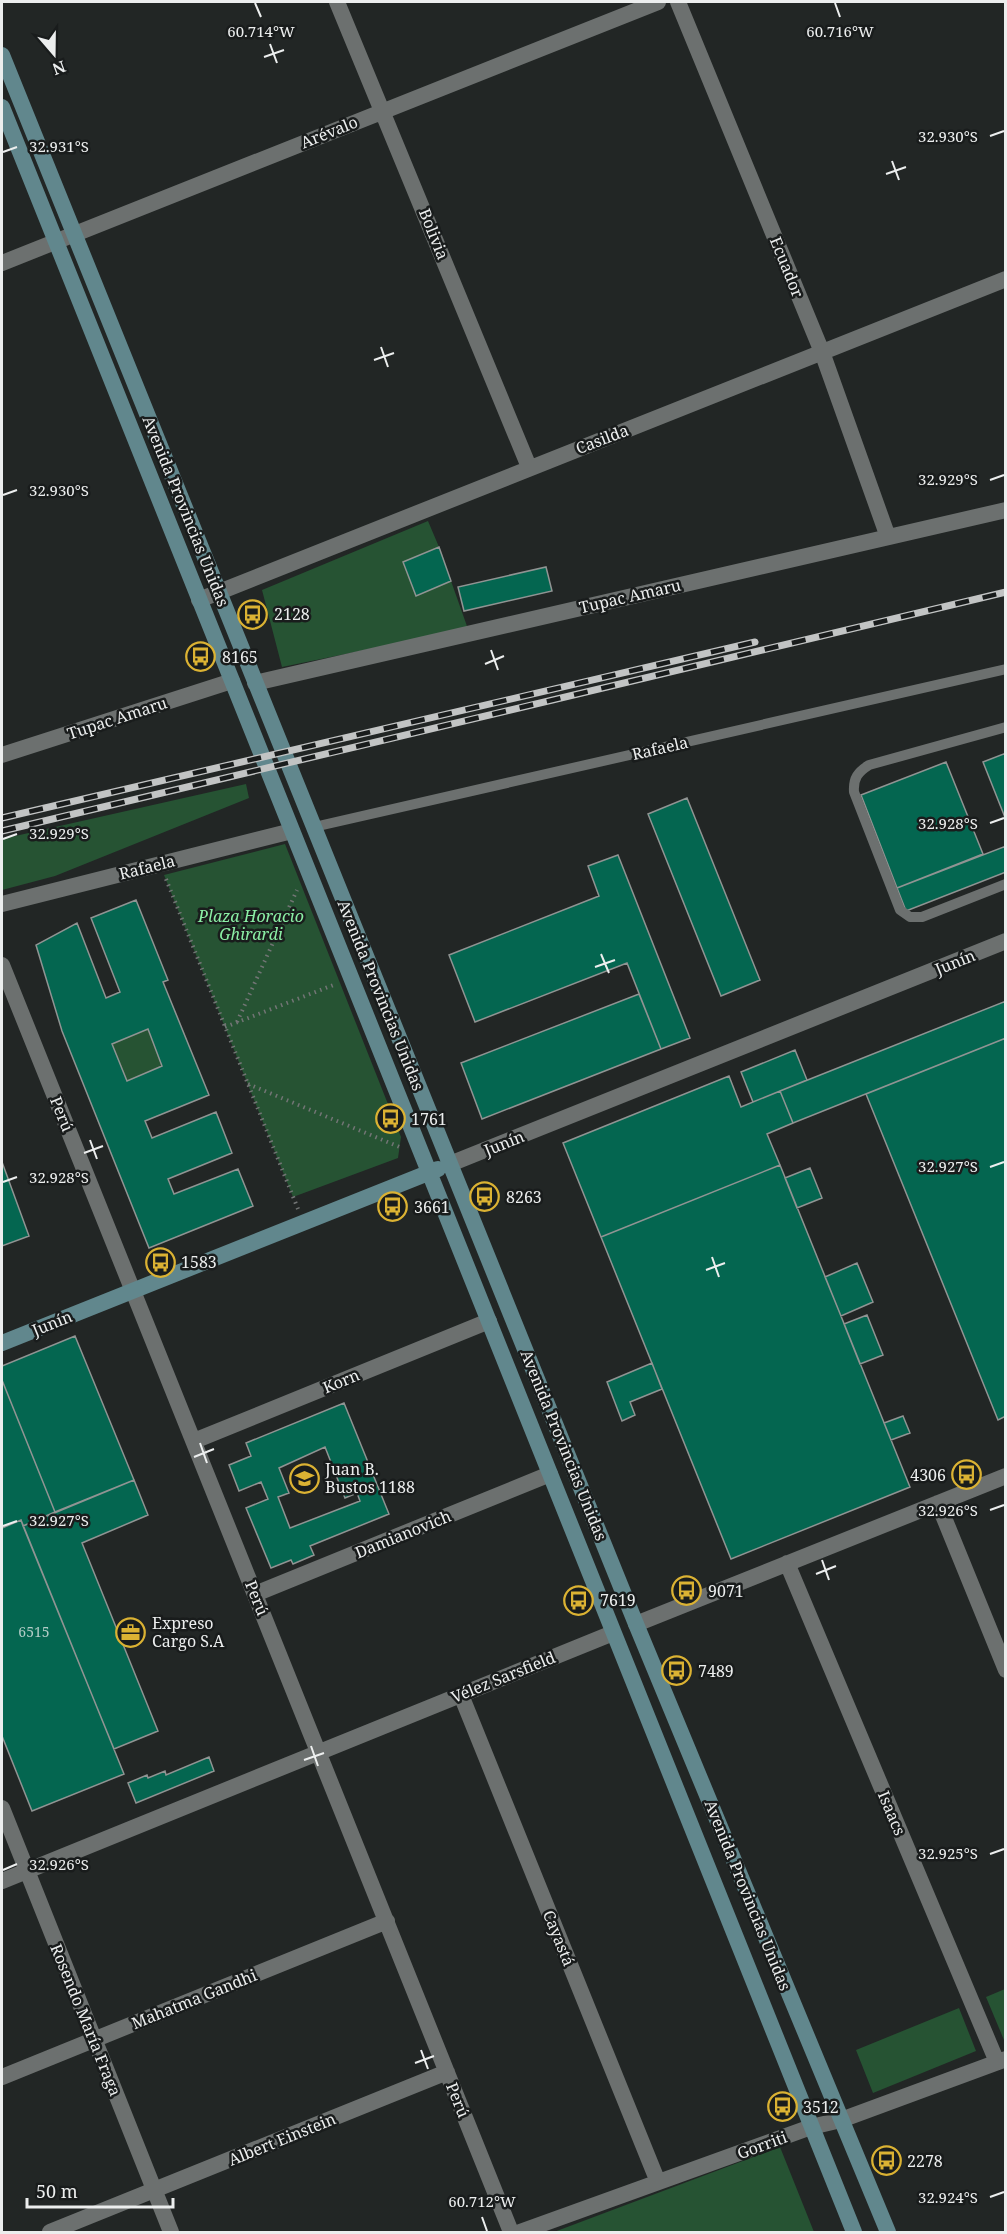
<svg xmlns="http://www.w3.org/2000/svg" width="1007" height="2234" viewBox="0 0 1007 2234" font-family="'Noto Serif',serif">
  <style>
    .green { fill: #265333 }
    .building { fill: #046650; stroke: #909493; stroke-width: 1.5; fill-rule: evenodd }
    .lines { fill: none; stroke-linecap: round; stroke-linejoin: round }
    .path { stroke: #727575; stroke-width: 4; stroke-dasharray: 1.5 4.5; stroke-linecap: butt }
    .service { stroke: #6c706f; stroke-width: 10 }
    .minor { stroke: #6c706f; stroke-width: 16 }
    .secondary { stroke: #61878d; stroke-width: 16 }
    .rail-casing { stroke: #c2c4c4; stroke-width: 7 }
    .rail { stroke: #191c1c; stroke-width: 4.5; stroke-dasharray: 14; stroke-linecap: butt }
    .ticks { fill: none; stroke: #eceeee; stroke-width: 2 }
    .labels { text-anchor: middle; stroke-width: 5; stroke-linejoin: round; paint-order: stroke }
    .number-label { font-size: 14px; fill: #b2ccc6 }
    .street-label { font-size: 16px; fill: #eceeee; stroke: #191c1c }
    .poi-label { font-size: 16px; fill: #eceeee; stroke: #191c1c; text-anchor: start }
    .park-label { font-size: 16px; font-style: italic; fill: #8befa5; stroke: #191c1c }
    .ticks-label { font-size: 15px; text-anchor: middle; fill: #eceeee; stroke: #191c1c; stroke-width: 5; stroke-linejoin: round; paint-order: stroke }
  </style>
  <rect width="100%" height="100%" fill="#222625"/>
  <path class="green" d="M428,521L439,547L403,562L416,595L451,581L468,629L282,667L262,590Z
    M246,784L249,798L55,876L2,890V839Z
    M285,844L401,1137L398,1158L293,1197L164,875Z
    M148,1029L162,1066L127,1081L112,1044Z
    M1005,1989L1006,2040H1004L986,1997Z
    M959,2008L976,2051L873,2093L856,2050Z
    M780,2147L814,2232H554Z"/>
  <path class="building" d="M439,547L451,581L416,596L403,562Z
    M546,567L552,591L464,611L458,587Z
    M1006,753V820L983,762Z
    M946,762L983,854L897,888L861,795Z
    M687,798L760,980L721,996L648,814Z
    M1006,846V872L906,911L897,888Z
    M618,855L690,1038L661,1049L627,963L475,1022L449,955L599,896L588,866Z
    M136,900L168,980L163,982L209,1095L145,1121L152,1138L216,1112L232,1153L168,1179L174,1194L238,1169L253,1206L149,1248L62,1031L36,945L77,923L106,998L120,992L91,918ZM148,1029L162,1066L127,1081L112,1044Z
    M639,994L661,1049L482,1119L461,1063Z
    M1006,1001V1038L793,1123L780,1091Z
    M1006,1038V1416L998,1420L866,1094Z
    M795,1050L807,1080L753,1102L741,1072Z
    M729,1076L741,1107L780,1091L793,1123L767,1134L780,1165L601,1237L563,1143Z
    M2,1162L29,1236L2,1246Z
    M780,1165L910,1487L731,1559L601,1237Z
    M810,1168L822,1198L797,1208L785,1178Z
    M857,1263L873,1302L841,1316L825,1277Z
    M867,1315L883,1355L860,1364L844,1324Z
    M75,1336L134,1480L55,1512L2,1380V1366Z
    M652,1363L662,1389L630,1402L635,1415L622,1421L607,1382Z
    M2,1380L55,1512L23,1526L21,1520L2,1528Z
    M344,1403L389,1514L310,1546L314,1555L293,1564L291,1560L271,1568L246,1508L268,1499L261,1482L239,1491L229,1465L251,1456L246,1443ZM325,1447L345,1498L357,1493L360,1501L290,1528L278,1497L289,1493L279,1468Z
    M903,1416L910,1433L891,1440L884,1423Z
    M134,1480L148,1515L82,1543L158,1731L114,1749L23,1526Z
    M21,1520L124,1774L32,1811L2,1736V1528Z
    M209,1757L214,1771L136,1803L128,1783L147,1775L148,1778L165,1771L166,1775Z"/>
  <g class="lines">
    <path class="path" d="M166,879L298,1209
      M237,1022L297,890
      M225,1027L336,984
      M248,1084L402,1148"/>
    <path class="service" d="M1006,727L869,765C858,772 853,778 854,792L900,910L910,917H922L1006,884
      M314,827L1006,669"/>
    <path class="minor" d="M337,2L529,467
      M678,2L822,352L888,537
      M2,263L658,2
      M199,600L1006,279
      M255,683L1006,510
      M2,755L232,681
      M2,904L292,831
      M2,965L511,2232
      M450,1164L1006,941
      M194,1441L489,1321
      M938,1503L1006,1670
      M787,1563L997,2062
      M255,1594L550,1474
      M636,1624L1006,1476
      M461,1695L658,2182
      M2,1808L171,2232
      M2,1881L613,1633
      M2,2077L387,1921
      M50,2232L447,2072
      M520,2232L811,2127L841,2120L1006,2059"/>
    <path class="secondary" d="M2,55L636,1624L888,2232
      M2,107L854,2232
      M2,1343L438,1169"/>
    <defs>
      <path id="rail" d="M2,818L755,642
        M2,831L1006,592"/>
    </defs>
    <use href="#rail" class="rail-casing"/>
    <use href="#rail" class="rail"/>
  </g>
  <path class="ticks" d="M255,3L261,17M835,3L840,17M270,44L277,63M264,57L284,50M990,136L1004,131M3,152L17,147M892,161L899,180M886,174L906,167M381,347L388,367M374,360L394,353M990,480L1004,475M3,495L17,490M491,650L498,670M485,664L504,656M990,823L1004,818M3,839L17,834M601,954L609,973M595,967L615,960M90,1140L97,1159M84,1153L103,1146M990,1167L1004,1162M3,1182L17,1177M712,1257L719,1277M706,1270L725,1263M200,1443L207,1463M194,1457L214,1449M990,1510L1004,1505M3,1526L17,1521M822,1560L829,1580M816,1574L836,1566M311,1746L318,1766M304,1760L324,1753M990,1854L1004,1849M3,1870L17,1864M421,2050L428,2069M415,2063L434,2056M990,2197L1004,2192M482,2217L487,2231"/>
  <defs>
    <symbol id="bus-ring" viewBox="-11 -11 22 22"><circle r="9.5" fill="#191c1c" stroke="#dbb233" stroke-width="1.5"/><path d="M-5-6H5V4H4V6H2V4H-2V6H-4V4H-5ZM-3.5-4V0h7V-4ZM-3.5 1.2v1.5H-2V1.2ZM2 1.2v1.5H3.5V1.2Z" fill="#dbb233"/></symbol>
    <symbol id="school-ring" viewBox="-11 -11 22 22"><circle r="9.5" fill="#191c1c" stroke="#dbb233" stroke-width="1.5"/><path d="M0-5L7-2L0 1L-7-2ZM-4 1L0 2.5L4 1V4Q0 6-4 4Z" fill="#dbb233"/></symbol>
    <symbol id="office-ring" viewBox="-11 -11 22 22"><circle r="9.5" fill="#191c1c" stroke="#dbb233" stroke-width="1.5"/><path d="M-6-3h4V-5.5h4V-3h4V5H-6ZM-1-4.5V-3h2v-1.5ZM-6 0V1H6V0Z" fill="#dbb233"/></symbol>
  </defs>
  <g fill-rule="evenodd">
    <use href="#bus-ring" x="236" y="598" width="33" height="33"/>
    <use href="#bus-ring" x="184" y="640" width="33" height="33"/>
    <use href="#bus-ring" x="374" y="1102" width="33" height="33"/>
    <use href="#bus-ring" x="468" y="1180" width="33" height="33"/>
    <use href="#bus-ring" x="376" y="1190" width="33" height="33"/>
    <use href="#bus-ring" x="144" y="1246" width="33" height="33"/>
    <use href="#bus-ring" x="950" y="1458" width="33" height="33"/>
    <use href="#school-ring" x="288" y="1462" width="33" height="33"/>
    <use href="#bus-ring" x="670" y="1574" width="33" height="33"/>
    <use href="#bus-ring" x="562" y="1584" width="33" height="33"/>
    <use href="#office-ring" x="114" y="1616" width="33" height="33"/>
    <use href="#bus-ring" x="660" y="1654" width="33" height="33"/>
    <use href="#bus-ring" x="766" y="2090" width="33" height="33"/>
    <use href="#bus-ring" x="870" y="2144" width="33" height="33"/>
  </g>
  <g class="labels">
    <g class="number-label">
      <text x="34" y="1637">6515</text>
    </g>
    <g class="street-label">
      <text transform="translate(329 132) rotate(-22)" y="6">Arévalo</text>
      <text transform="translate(434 234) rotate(68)" y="6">Bolivia</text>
      <text transform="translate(787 267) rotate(68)" y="6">Ecuador</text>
      <text transform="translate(602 439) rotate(-21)" y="6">Casilda</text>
      <text transform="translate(186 511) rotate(68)" y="6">Avenida Provincias Unidas</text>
      <text transform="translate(630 596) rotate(-13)" y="6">Tupac Amaru</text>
      <text transform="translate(117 718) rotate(-18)" y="6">Tupac Amaru</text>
      <text transform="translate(660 748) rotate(-13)" y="6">Rafaela</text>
      <text transform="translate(147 867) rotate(-14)" y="6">Rafaela</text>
      <text transform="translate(955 962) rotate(-22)" y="6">Junín</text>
      <text transform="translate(381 995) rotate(68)" y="6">Avenida Provincias Unidas</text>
      <text transform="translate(62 1114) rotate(68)" y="6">Perú</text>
      <text transform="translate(504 1143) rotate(-22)" y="6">Junín</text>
      <text transform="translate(52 1323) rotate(-22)" y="6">Junín</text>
      <text transform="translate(341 1381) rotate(-22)" y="6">Korn</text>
      <text transform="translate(564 1445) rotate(68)" y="6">Avenida Provincias Unidas</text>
      <text transform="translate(403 1534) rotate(-22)" y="6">Damianovich</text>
      <text transform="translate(257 1598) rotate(68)" y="6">Perú</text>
      <text transform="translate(503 1677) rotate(-22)" y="6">Vélez Sarsfield</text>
      <text transform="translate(892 1813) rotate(67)" y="6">Isaacs</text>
      <text transform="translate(748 1895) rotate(68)" y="6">Avenida Provincias Unidas</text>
      <text transform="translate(559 1938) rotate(68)" y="6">Cayastá</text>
      <text transform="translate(194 1999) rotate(-22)" y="6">Mahatma Gandhi</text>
      <text transform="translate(86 2020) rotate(68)" y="6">Rosendo María Fraga</text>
      <text transform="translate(458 2100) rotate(68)" y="6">Perú</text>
      <text transform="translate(282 2139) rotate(-22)" y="6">Albert Einstein</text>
      <text transform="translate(762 2145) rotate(-20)" y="6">Gorriti</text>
    </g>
    <g class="poi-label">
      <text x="274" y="620">2128</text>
      <text x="222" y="663">8165</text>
      <text x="411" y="1125">1761</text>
      <text x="506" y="1203">8263</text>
      <text x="414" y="1213">3661</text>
      <text x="181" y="1268">1583</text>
      <text x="325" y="1475">Juan B.<tspan x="325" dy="18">Bustos 1188</tspan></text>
      <text x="946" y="1481" text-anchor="end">4306</text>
      <text x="708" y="1597">9071</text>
      <text x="600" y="1606">7619</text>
      <text x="152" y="1629">Expreso<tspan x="152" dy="18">Cargo S.A</tspan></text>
      <text x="698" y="1677">7489</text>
      <text x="803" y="2113">3512</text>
      <text x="907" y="2167">2278</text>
    </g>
    <g class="park-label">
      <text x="251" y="922">Plaza Horacio<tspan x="251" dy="18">Ghirardi</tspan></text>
    </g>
  </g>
  <g class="ticks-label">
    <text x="840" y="37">60.716°W</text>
    <text x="261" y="37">60.714°W</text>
    <text x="948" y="142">32.930°S</text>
    <text x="59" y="152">32.931°S</text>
    <text x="948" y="485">32.929°S</text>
    <text x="59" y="496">32.930°S</text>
    <text x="948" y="829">32.928°S</text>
    <text x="59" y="839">32.929°S</text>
    <text x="948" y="1172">32.927°S</text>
    <text x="59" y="1183">32.928°S</text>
    <text x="948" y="1516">32.926°S</text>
    <text x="59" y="1526">32.927°S</text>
    <text x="948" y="1859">32.925°S</text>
    <text x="59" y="1870">32.926°S</text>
    <text x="948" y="2203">32.924°S</text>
    <text x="482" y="2207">60.712°W</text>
  </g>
  <rect width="1007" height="2234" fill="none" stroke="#eceeee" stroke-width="6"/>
  <g transform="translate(54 54) rotate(160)" stroke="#191c1c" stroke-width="4.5" paint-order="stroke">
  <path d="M0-4.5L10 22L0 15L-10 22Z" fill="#eceeee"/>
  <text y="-9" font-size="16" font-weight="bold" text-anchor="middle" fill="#eceeee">N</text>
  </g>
  <path d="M27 2198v9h146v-9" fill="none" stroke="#eceeee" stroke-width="3"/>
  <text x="36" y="2198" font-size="18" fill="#eceeee" stroke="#191c1c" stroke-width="4.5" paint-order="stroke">50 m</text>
</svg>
